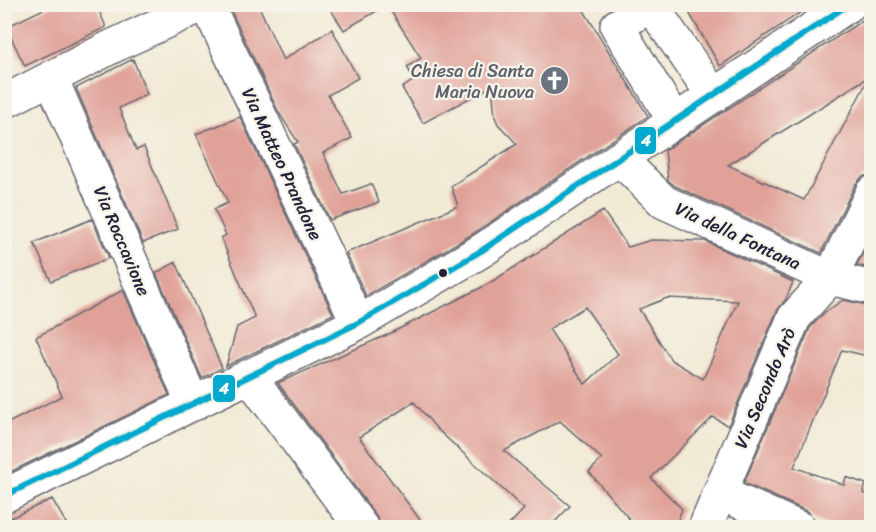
<svg xmlns="http://www.w3.org/2000/svg" width="876" height="532" viewBox="0 0 876 532" font-family="Sriracha,sans-serif">
  <style>
    .building { fill: #e0a199; fill-rule: evenodd }
    .lines { fill: none; stroke-linecap: round; stroke-linejoin: round }
    .minor-casing { stroke: #6a6871; stroke-width: 36 }
    .minor { stroke: #fff; stroke-width: 33 }
    .bus-1-casing { stroke: #f7f3e8; stroke-width: 10 }
    .bus-1 { stroke: #00a9ce; stroke-width: 6 }
    .bus-dot { fill: #22223b; stroke: #f7f3e8; stroke-width: 2 }
    .labels { text-anchor: middle; stroke-width: 4.5; stroke-linejoin: round; paint-order: stroke }
    .worship-label { font-size: 18px; fill: #5b616d; stroke: #f7f3e8; text-anchor: end }
    .street-label { font-size: 18px; fill: #22223b; stroke: #f7f3e8 }
    .line-badge { stroke: #f7f3e8; stroke-width: 2 }
    .badge-label { font-size: 16px; text-anchor: middle; font-weight: bold; fill: #fff }
  </style>
  <rect width="100%" height="100%" fill="#f7f3e8"/>
  <filter id="ink" filterUnits="userSpaceOnUse"><feTurbulence type="fractalNoise" baseFrequency=".0167" numOctaves="2"/><feDisplacementMap in="SourceGraphic" scale="12" xChannelSelector="R" yChannelSelector="G"/><feConvolveMatrix kernelMatrix="1 2 1 2 8 2 1 2 1" color-interpolation-filters="sRGB"/></filter>
  <filter id="wash" filterUnits="userSpaceOnUse"><feTurbulence type="fractalNoise" baseFrequency=".008" numOctaves="4" result="noise"/><feDisplacementMap in="SourceGraphic" scale="24" xChannelSelector="R" yChannelSelector="G"/><feGaussianBlur stdDeviation="1.35" result="paint"/><feColorMatrix in="noise" values="0 0 0 0 0 0 0 0 0 0 0 0 0 0 0 0 0 1.4 0 .05"/><feComposite in="paint" operator="in"/></filter>
  <g filter="url(#wash)">
    <rect width="100%" height="100%" fill="#f1ead5"/>
    <g id="blocks">
      <path class="building" d="M54,4H96L106,27L25,66L6,27Z
        M228,4H258L283,60L332,29L358,78L328,95L352,138L323,153L343,194L371,184L379,202L330,220L294,144L298,142L279,113Z
        M327,4H580L648,116L471,235L366,296L346,253L458,206L451,186L517,144L498,124L495,117L492,86L423,123L402,88L414,80L407,67L421,58L387,5L344,30Z
        M684,4H813L720,66Z
        M872,14V174L862,177L855,185L821,253L675,186L668,180L665,150ZM870,76L804,200L728,165L807,116Z
        M133,59L147,94L119,108L136,150L144,147L178,229L143,243L76,88Z
        M240,117L333,314L226,366L237,327L255,318L221,238L226,235L214,209L228,203L196,134Z
        M603,211L628,247L651,240L705,241L793,282L786,299L777,311L728,426L713,417L651,478L682,509L675,528H637L589,472L602,459L560,421L504,451L570,506L549,528H506L524,509L437,429L414,402L359,437L426,528H380L377,517L278,383L389,334L488,284ZM667,298L738,301L703,379L671,360L639,309ZM585,307L618,354L585,384L549,329Z
        M92,219L109,258L51,281L34,243Z
        M872,236V269L857,265Z
        M176,262L222,368L202,378L156,273Z
        M123,290L169,395L4,475V425L62,396L36,337Z
        M843,300L872,306V357L842,350L794,467L844,485L846,477L866,484L863,493L872,496V528H836L815,520L807,511L744,483L810,328L824,313Z
        M52,499L69,528H4V521Z"/>
    </g>
  </g>
  <g filter="url(#ink)">
    <use href="#blocks" fill-opacity="0" stroke="#6a6871" stroke-width="1.5"/>
    <g class="lines">
      <defs>
        <path id="minor" d="M207,4L358,323
          M650,4L714,96
          M650,6L617,26L675,122
          M51,78L193,404
          M4,102L113,46L204,4
          M620,159L664,202L830,278L872,288
          M249,376L362,528
          M720,493L799,528
          M4,496L358,323L481,251L850,4
          M705,528L794,318L830,278L872,193"/>
      </defs>
      <use href="#minor" class="minor-casing"/>
      <use href="#minor" class="minor"/>
      <defs>
        <path id="bus-1" d="M4,496L358,323L481,251L849,4"/>
      </defs>
      <use href="#bus-1" class="bus-1-casing"/>
      <use href="#bus-1" class="bus-1"/>
    </g>
  </g>
  <defs>
    <symbol id="church-disc" viewBox="-11 -11 22 22"><circle r="9.5" fill="#6b7280" stroke="#f7f3e8"/><path d="M-1.2-6h2.4v3.5h3.3v2.4h-3.3V6h-2.4V-.1h-3.3v-2.4h3.3Z" fill="#fff"/></symbol>
  </defs>
  <g fill-rule="evenodd">
    <use href="#church-disc" x="538" y="64" width="33" height="33"/>
  </g>
  <circle class="bus-dot" cx="443" cy="273" r="5"/>
  <g class="labels">
    <g class="worship-label">
      <text x="534" y="77">Chiesa di Santa<tspan x="534" dy="21">Maria Nuova</tspan></text>
    </g>
    <g class="street-label">
      <text transform="translate(282 164) rotate(65)" y="6">Via Matteo Prandone</text>
      <text transform="translate(738 236) rotate(25)" y="6">Via della Fontana</text>
      <text transform="translate(122 241) rotate(67)" y="6">Via Roccavione</text>
      <text transform="translate(765 388) rotate(-67)" y="6">Via Secondo Arò</text>
    </g>
  </g>
  <g class="line-badge">
    <rect x="634" y="126" width="23" height="29" rx="6" fill="#00a9ce"/>
    <rect x="212" y="374" width="24" height="29" rx="6" fill="#00a9ce"/>
  </g>
  <g class="badge-label">
    <text x="646" y="146">4</text>
    <text x="224" y="394">4</text>
  </g>
  <rect width="876" height="532" fill="none" stroke="#f7f3e8" stroke-width="24"/>
</svg>
